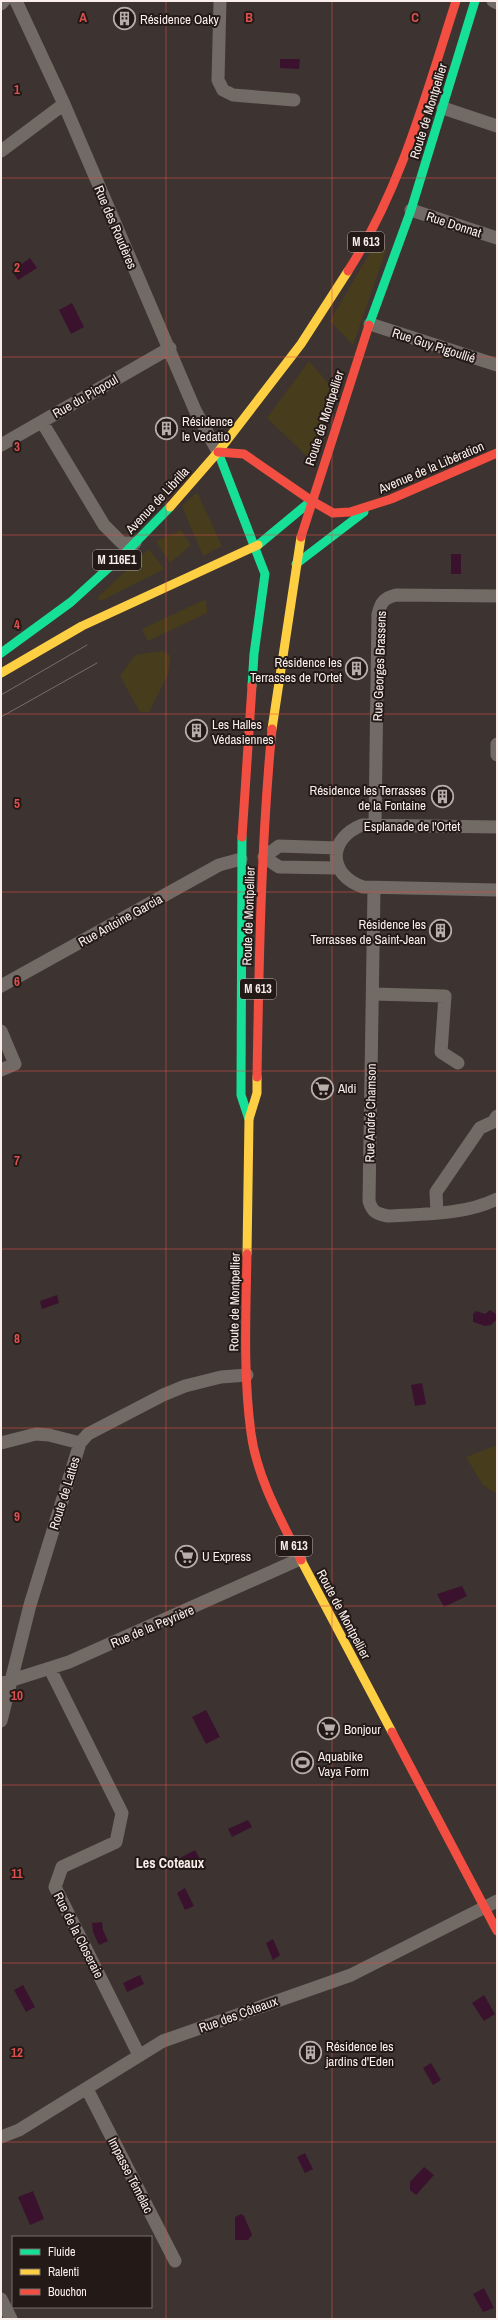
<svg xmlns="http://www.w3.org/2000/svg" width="498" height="2320" viewBox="0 0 498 2320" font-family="'Archivo Narrow',sans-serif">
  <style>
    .green { fill: #473d1c }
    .water { fill: #3b122e }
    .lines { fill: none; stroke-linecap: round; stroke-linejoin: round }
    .street { stroke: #726a64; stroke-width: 13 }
    .fast { stroke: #16e098; stroke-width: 9 }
    .slow { stroke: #ffcf43; stroke-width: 9 }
    .jam { stroke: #f24e42; stroke-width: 9 }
    .tram { stroke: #766f6b; stroke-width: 1 }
    .grid { fill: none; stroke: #dd504f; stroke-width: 1; stroke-opacity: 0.55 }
    .labels { text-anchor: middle; stroke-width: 4; stroke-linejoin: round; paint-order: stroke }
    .shield { fill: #231a18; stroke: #baaeab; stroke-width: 1 }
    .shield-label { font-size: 12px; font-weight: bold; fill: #fbeeea }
    .poi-label { font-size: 13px; fill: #fbeeea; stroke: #231a18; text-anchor: start }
    .street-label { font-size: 13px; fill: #fbeeea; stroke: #231a18 }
    .neighbourhood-label { font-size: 14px; font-weight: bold; fill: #fbeeea; stroke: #231a18 }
    .grid-label { font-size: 13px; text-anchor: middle; font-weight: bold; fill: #dd504f; stroke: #231a18; stroke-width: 4; stroke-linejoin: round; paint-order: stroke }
  </style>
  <rect width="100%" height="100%" fill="#3d3330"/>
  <path class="green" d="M380,243L386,245V250L353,345L330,321L375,244Z
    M309,361L336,392L313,462L267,418Z
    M197,492L222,546L203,556L182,506Z
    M181,530L191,545L170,563L156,541Z
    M149,549L164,569L101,601L97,598Z
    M206,599L207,613L148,641L142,629Z
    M162,651L171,656L168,674L149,712H140L120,676L135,655Z
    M497,1445V1494L483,1485L466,1457Z"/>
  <path class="water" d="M280,59H300L299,69L280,68Z
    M30,258L37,268L18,280L12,271Z
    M72,303L84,327L71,334L59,310Z
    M451,554H461V574H451Z
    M57,1295L59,1303L42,1309L40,1301Z
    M490,1310L496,1314L497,1319L491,1325L485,1326L473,1322V1314L476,1311L485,1314Z
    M422,1383L426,1404L415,1406L411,1385Z
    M462,1586L467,1596L444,1607L437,1594Z
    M206,1710L220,1737L206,1744L192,1717Z
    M248,1820L252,1827L232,1837L228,1829Z
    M195,1850L200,1859L184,1867L180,1858Z
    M185,1888L194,1906L185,1910L177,1893Z
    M102,1922L103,1930L108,1941L99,1945L93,1932L92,1923Z
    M273,1939L280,1955L273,1960L266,1943Z
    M140,1975L144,1984L127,1992L123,1983Z
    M23,1985L35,2007L26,2012L14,1990Z
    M484,1995L495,2014L484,2021L472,2003Z
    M431,2063L441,2080L433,2085L423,2068Z
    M305,2153L313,2169L305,2173L297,2157Z
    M424,2167L434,2175L416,2195L410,2190V2182Z
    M33,2191L44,2219L30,2225L18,2197Z
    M241,2214L244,2216L252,2235L248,2240H235V2217Z
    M484,2288L494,2308L483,2312L473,2294Z"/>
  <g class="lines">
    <path class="street" d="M16,1L64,104L195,410L218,452
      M220,1L218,80L223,90L233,95L294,100
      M493,1L497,3
      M1,4L4,1
      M443,108L497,126
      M1,151L64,104
      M411,210L497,238
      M370,324L497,365
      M42,422L104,525L122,543H135
      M1,445L170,348
      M497,755V744
      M375,824L378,614C381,602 384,598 396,595L497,596
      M497,827L362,825C327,839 328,875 363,887L497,890
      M337,868L279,867L264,857L279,846L337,848
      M374,888L369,1201C372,1212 377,1214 388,1216C424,1214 464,1215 497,1199
      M1,986L219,865L241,859
      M373,994L445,996L441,1052L458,1063
      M1,1031L15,1064L1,1070
      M437,1213L436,1192L480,1128L493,1122L497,1116
      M1,1443L36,1434L49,1435L80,1443
      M50,1669L122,1813L116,1842L62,1867L55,1887L139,2055
      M3,1683L69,1662L300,1559
      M1,1721L30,1605L80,1443L88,1434L163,1395L185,1386L221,1377L247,1375
      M87,2089L175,2261
      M1,2137L19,2130L163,2041L351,1975L497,1901
      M1,2299L11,2319"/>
    <path class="fast" d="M369,325L411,210L475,1
      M218,452L265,574L254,654L252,686
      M258,545L311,501
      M296,564L364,512
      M1,653L71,602L126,552L170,507
      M242,837L241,1095L249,1119"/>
    <path class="slow" d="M170,507L218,452L301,344L348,271
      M1,673L82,626L258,545
      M272,729L301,537
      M247,1254L249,1119L257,1093V1077
      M301,1560L392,1732"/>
    <path class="jam" d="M348,271C401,189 426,94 456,1
      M218,452L244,454L312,501
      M312,501L333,513L350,512L391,499L497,453
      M301,537L369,325
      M242,837L252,686
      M257,1077C259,961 261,844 272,729
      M247,1254C246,1313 243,1374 251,1433C257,1478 281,1520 301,1560
      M392,1732L497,1931"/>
    <path class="tram" d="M1,695L87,645
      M1,717L97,663"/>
  </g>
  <path class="grid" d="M166,1V2319M332,1V2319M1,178H497M1,357H497M1,535H497M1,714H497M1,892H497M1,1071H497M1,1249H497M1,1428H497M1,1606H497M1,1785H497M1,1963H497M1,2142H497"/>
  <defs>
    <symbol id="building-ring" viewBox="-11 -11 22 22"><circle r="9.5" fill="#231a18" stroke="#b8ada9" stroke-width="1.5"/><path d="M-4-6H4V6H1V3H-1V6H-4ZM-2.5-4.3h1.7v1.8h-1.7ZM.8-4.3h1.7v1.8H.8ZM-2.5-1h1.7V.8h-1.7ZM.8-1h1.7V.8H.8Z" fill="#b8ada9"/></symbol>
    <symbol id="supermarket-ring" viewBox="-11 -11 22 22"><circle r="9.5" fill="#231a18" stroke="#b8ada9" stroke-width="1.5"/><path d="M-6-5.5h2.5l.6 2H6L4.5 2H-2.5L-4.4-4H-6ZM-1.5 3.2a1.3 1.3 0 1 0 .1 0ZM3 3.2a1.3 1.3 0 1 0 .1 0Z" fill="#b8ada9"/></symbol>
    <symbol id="stadium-ring" viewBox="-11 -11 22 22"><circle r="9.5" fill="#231a18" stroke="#b8ada9" stroke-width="1.5"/><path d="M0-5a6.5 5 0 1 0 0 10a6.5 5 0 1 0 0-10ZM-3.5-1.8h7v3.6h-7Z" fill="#b8ada9"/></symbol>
  </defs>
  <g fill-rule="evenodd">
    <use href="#building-ring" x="112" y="6" width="25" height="25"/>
    <use href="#building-ring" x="154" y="416" width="25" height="25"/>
    <use href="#building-ring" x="344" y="656" width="25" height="25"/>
    <use href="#building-ring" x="184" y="718" width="25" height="25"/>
    <use href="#building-ring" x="430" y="784" width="25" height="25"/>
    <use href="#building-ring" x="428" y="918" width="25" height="25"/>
    <use href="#supermarket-ring" x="310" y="1076" width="25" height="25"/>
    <use href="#supermarket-ring" x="174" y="1544" width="25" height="25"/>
    <use href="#supermarket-ring" x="316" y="1716" width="25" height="25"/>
    <use href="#stadium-ring" x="290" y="1750" width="25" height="25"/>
    <use href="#building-ring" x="298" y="2040" width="25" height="25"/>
  </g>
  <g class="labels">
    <g class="shield">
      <rect x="348" y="232" width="36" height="20" rx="3"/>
      <rect x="93" y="550" width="48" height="20" rx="3"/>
      <rect x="240" y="979" width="36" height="20" rx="3"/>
      <rect x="276" y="1536" width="36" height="20" rx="3"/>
    </g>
    <g class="shield-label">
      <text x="366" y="246">M 613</text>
      <text x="117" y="564">M 116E1</text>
      <text x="258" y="993">M 613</text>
      <text x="294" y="1550">M 613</text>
    </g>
    <g class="poi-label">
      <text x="140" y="24">Résidence Oaky</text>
      <text x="182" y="426">Résidence<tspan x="182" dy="15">le Vedatio</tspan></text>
      <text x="342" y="667" text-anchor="end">Résidence les<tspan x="342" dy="15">Terrasses de l'Ortet</tspan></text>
      <text x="212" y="729">Les Halles<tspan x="212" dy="15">Védasiennes</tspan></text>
      <text x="426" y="795" text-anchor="end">Résidence les Terrasses<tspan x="426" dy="15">de la Fontaine</tspan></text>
      <text x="426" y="929" text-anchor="end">Résidence les<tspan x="426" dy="15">Terrasses de Saint-Jean</tspan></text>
      <text x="338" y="1093">Aldi</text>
      <text x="202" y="1561">U Express</text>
      <text x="344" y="1734">Bonjour</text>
      <text x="318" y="1761">Aquabike<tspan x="318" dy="15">Vaya Form</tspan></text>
      <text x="326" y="2051">Résidence les<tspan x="326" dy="15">jardins d'Eden</tspan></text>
    </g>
    <g class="street-label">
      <text transform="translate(428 111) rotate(-73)" y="5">Route de Montpellier</text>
      <text transform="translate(454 224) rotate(18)" y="5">Rue Donnat</text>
      <text transform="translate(116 227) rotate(67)" y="5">Rue des Roudères</text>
      <text transform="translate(434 345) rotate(18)" y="5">Rue Guy Pigoullié</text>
      <text transform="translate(85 396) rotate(-30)" y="5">Rue du Picpoul</text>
      <text transform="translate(324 418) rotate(-72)" y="5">Route de Montpellier</text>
      <text transform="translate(431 467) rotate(-23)" y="5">Avenue de la Libération</text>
      <text transform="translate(157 500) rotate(-47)" y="5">Avenue de Librilla</text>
      <text transform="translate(379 666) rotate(-88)" y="5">Rue Georges Brassens</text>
      <text x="412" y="831">Esplanade de l'Ortet</text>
      <text transform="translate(248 916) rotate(-88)" y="5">Route de Montpellier</text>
      <text transform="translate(120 920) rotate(-29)" y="5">Rue Antoine Garcia</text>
      <text transform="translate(370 1113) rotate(-89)" y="5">Rue André Chamson</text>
      <text transform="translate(234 1302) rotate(-89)" y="5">Route de Montpellier</text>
      <text transform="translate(64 1493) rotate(-73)" y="5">Route de Lattes</text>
      <text transform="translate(344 1614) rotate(62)" y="5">Route de Montpellier</text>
      <text transform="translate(152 1626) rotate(-23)" y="5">Rue de la Peyrière</text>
      <text transform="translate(79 1935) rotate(63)" y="5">Rue de la Closeraie</text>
      <text transform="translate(238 2014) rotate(-20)" y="5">Rue des Côteaux</text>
      <text transform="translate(131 2175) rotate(63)" y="5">Impasse Témélac</text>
    </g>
    <g class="neighbourhood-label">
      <text x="170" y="1868">Les Coteaux</text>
    </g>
  </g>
  <g class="grid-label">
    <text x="83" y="22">A</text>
    <text x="249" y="22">B</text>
    <text x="415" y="22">C</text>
    <text x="17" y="94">1</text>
    <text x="17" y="272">2</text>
    <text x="17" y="451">3</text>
    <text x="17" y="629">4</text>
    <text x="17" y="808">5</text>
    <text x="17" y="986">6</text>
    <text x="17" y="1165">7</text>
    <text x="17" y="1343">8</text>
    <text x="17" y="1521">9</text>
    <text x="17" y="1700">10</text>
    <text x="17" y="1878">11</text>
    <text x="17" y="2057">12</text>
  </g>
  <rect width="498" height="2320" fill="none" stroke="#fbeeea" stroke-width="4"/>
  <rect x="12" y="2236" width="140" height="72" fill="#231a18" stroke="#796f6c"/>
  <rect x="20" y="2249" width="20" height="6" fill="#16e098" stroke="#796f6c"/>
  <text x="48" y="2256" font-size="12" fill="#fbeeea">Fluide</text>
  <rect x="20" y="2269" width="20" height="6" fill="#ffcf43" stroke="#796f6c"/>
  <text x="48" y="2276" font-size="12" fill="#fbeeea">Ralenti</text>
  <rect x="20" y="2289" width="20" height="6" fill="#f24e42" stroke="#796f6c"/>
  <text x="48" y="2296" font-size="12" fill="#fbeeea">Bouchon</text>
</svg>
